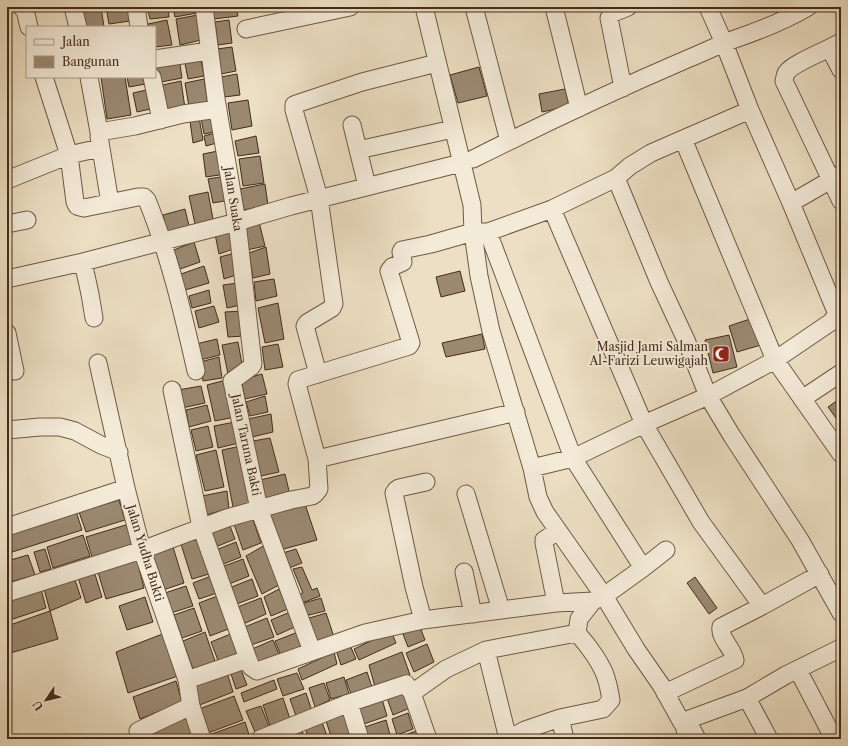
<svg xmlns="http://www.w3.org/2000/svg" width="848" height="746" viewBox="0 0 848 746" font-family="'Libre Caslon Text',serif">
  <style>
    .building { fill: #9b8972; stroke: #442c1a }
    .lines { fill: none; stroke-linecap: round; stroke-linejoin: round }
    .lane-casing { stroke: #6e5944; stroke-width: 11 }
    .street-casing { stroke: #6e5944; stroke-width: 19 }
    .lane { stroke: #f3ead8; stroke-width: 9 }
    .street { stroke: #f3ead8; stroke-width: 17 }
    .labels { text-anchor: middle; stroke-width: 4; stroke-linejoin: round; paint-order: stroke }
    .street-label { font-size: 12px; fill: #442c1a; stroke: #f3ead8 }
    .poi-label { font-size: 12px; fill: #442c1a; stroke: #f3ead8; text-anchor: end }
  </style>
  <rect width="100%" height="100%" fill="#ecdfc3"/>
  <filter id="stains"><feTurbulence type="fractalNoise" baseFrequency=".005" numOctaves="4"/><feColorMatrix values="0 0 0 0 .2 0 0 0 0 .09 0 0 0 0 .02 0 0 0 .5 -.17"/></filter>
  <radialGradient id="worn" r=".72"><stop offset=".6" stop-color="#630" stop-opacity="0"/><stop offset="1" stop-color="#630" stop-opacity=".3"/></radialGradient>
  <path class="building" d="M82,7H101L104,27H86Z
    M106,7H129L130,21L109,24Z
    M147,7H168L169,17L150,19Z
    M173,7H196L197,13L175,17Z
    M212,7H236L238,16L214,19Z
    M198,15L201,40L180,45L176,19Z
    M167,20L172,45L155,47V27H148V24Z
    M229,20L232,43L218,45L215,22Z
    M232,47L236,71L221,74L217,49Z
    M200,54L204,76L188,79L184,58Z
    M179,58L182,78L156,83L155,62Z
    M479,67L487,96L458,103L450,75Z
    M237,74L240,95L224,97L221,77Z
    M101,77H125L131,115L107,119Z
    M127,77H150L151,83L129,87Z
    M204,79L208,104L189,107L185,83Z
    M181,81L185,108L163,112L158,86Z
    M151,89L155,108L137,112L133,93Z
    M565,89L569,106L542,112L539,94Z
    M248,100L252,126L232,130L228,103Z
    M217,114L220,131L204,134L201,118Z
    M199,117L203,140L193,143L190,121Z
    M219,132L220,142L206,146L204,136Z
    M256,136L259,153L238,156L235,141Z
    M223,150L226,174L206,177L203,154Z
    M260,156L264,183L243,186L239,159Z
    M226,176L230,200L213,203L208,179Z
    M265,184L268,205L244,210L240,189Z
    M208,192L213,219L195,224L189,196Z
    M185,209L190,230L168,237L163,215Z
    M259,222L265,246L247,250L242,226Z
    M230,230L233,249L219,254L215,234Z
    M194,242L200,262L180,269L174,250Z
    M266,247L270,274L253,278L249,253Z
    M235,253L239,274L224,279L220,257Z
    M204,266L209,283L185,290L181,274Z
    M460,271L465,291L441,297L436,277Z
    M274,279L277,296L256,301L254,282Z
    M238,283L241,305L227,308L223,285Z
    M209,290L211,303L192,308L189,296Z
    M278,303L284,339L265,343L258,308Z
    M214,306L219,322L199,328L195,311Z
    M242,311L245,336L228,337L225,312Z
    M753,318L761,345L737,352L729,326Z
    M482,334L485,349L446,357L442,343Z
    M729,335L737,367L713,373L705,340Z
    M217,339L220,355L200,360L196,344Z
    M238,342L243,370L228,374L222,345Z
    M278,344L283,367L265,370L262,347Z
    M219,357L222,378L203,381L200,362Z
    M262,374L267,394L245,399L241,380Z
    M226,380L235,417L215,421L207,385Z
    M201,386L205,403L182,408L178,390Z
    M265,396L268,412L250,416L246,402Z
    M841,398V425L828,407Z
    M207,405L211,421L189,427L186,410Z
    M271,414L273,432L252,437L248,419Z
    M235,422L239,443L218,448L214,426Z
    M208,426L213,447L196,451L191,430Z
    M270,438L279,472L261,476L253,441Z
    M241,446L253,503L233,507L222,450Z
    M216,450L224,487L205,491L196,455Z
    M285,474L290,495L264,501L260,480Z
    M227,491L229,509L205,515L202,496Z
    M119,500L125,520L86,532L79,512Z
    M304,501L317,540L280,550L267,511Z
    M76,511L82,530L9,553L7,547V533Z
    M252,517L261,543L243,550L234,524Z
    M228,521L235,539L213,548L207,529Z
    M129,524L135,544L92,557L86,537Z
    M83,535L90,556L53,568L47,547Z
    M197,535L209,574L192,579L180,541Z
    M236,542L241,557L221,565L216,550Z
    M265,545L281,584L262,594L246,556Z
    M173,547L184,583L163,590L152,555Z
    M45,549L51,569L40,572L34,552Z
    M296,549L302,563L289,568L283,553Z
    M28,555L35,575L7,583V561Z
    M136,557L144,588L106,599L97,569Z
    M243,559L249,576L229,584L222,567Z
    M302,567L312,590L317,588L320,596L302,603L298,595L303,593L293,569Z
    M94,571L102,597L86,603L78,577Z
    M211,576L217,593L199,599L193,583Z
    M74,577L81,598L50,611L44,589Z
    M695,577L717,608L709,614L687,583Z
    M252,579L258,596L234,605L229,588Z
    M186,586L193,606L171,613L165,593Z
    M41,589L46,608L7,621V600Z
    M279,589L288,609L271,616L264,597Z
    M220,595L231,628L210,636L199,603Z
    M145,597L153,622L127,630L119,606Z
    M261,598L266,614L241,625L235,608Z
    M321,598L325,611L305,616L301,604Z
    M194,608L202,631L182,638L174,615Z
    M50,611L58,639L7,654V626Z
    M290,612L297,626L277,635L271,620Z
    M326,613L334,637L314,644L306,619Z
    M267,618L274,637L248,646L242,628Z
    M420,627L425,640L408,647L403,634Z
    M391,631L396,643L359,660L354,649Z
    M205,632L216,664L194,672L183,641Z
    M298,632L304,649L282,658L275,641Z
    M165,633L178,676L128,693L116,652Z
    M233,633L241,655L219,663L211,642Z
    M273,640L280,657L257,667L250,650Z
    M427,644L434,662L414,672L406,653Z
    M350,645L356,659L341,665L336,650Z
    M334,652L337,664L302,680L298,669Z
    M402,652L410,675L375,687L369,665Z
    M241,670L247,685L236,689L231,674Z
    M367,672L372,687L351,694L346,680Z
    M227,673L233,692L197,706L191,687Z
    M297,673L304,689L283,696L277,679Z
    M344,677L349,694L331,699L326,683Z
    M274,680L277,689L244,702L241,693Z
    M176,681L182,702L140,719L133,697Z
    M324,683L330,700L315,707L309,688Z
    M404,691L410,708L393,715L387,698Z
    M306,693L312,711L296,716L290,699Z
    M234,696L243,720L208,733L199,709Z
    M283,698L290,719L270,726L263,705Z
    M382,699L387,716L361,725L356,706Z
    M261,706L269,727L255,732L246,711Z
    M408,713L413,729L397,735L392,719Z
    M345,714L351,736L343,739H332L326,721Z
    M188,717L193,735L180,739H155L152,729Z
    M386,720L390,735L378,739H365L362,728Z
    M245,722L250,738L210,739L209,735Z
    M322,722L328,739H309L305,728Z
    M302,731L305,739H285L284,737Z
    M416,731L418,739H397V738Z"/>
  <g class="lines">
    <defs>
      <path id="lane" d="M683,739L681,730L682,723L684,722"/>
      <path id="street" d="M21,7L25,10L29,27
        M73,7L78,27
        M136,7L139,27
        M204,7L216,99L237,222L253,364L251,367L232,381L259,509L312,651
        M424,7L472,205L473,232L479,276L491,331L532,468L538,497L545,512L604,596L636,649L661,685L682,723
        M474,7L509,141
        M554,7L579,108
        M246,29L350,7
        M841,42C830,49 793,63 787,72C785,74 785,78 784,81L841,201
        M830,49L841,70
        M155,59L209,51
        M44,77L69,155L75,202L77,206L84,208L138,197H144L147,200C169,254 183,313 196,371
        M89,77L99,132L135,126L183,114L218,109
        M152,77L161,120
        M623,88L609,18L613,13L628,7
        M750,110L651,153L630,166L616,178L659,282L686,340L708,396L732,436L800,540L841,613
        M352,125L367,186
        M99,136L110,203
        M683,139L775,360L841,454
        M358,150L453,129
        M473,159C543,124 613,91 685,60C702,53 718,45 735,39C761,30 785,21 808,7
        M7,180L69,155L100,148
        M791,203L841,174
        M552,209L644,424L701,522L762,606L820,574
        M7,224L27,220
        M488,232L573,458L643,568L604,596L593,601
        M83,262L90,294L94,318
        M7,279L83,262L237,222L291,206L461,163
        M7,333L15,371
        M98,363L126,488L142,550L187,680L191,706L202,739
        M318,374L305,326L307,323L332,308L334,304L319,198L294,110V105L296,104L362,82L437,63
        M172,390L201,527L248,659
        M802,399L841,373
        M7,430L40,427H60L75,431L101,445L119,452
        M317,459L516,412
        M532,468L573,458L644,424L708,396L775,360L831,322L837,314L791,203L750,110L724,43L708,7
        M426,482L399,488L396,490L394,493L414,587L423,620L556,603L593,601L579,619L577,633
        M466,494L501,610
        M7,527L126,488
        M643,568L666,550
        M464,572L473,614
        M7,593L142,550L227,518L291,500L312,496L315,494L319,489L317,459L297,384L298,380L409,346L411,343L389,271L392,267L403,262L401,252L402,250L431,244L473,232H488L552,209L616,178
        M556,603L544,543V540L558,531
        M486,650L508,739
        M798,670L834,739
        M187,680L248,659L251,667L257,671L365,633L423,620
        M412,693L446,669L486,650L577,633C588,645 603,665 607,681C609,688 610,694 611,700L603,709L560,718L525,730L509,739
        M665,693L735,660C733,648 719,638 721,627L762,606
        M747,698L769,739
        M349,703L406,684L412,693L428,739
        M560,718L565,739
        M138,731L191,706
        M260,739L349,703L360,739
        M697,739L687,720L747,698L786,675L841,648"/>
    </defs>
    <use href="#lane" class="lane-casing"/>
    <use href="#street" class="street-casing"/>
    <use href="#lane" class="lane"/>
    <use href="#street" class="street"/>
  </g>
  <defs>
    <symbol id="mosque-square" viewBox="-11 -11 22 22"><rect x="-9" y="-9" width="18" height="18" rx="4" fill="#8f2418" stroke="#f3ead8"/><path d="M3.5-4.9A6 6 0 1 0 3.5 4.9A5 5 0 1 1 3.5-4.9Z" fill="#fff"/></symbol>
  </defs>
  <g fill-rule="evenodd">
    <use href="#mosque-square" x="711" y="344" width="20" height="20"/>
  </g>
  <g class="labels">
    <g class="street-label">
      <text transform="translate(233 199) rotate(81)" y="4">Jalan Suaka</text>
      <text transform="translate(246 445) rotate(78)" y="4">Jalan Taruna Bakti</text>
      <text transform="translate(145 553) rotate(73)" y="4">Jalan Yudha Bukti</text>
    </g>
    <g class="poi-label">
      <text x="708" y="351">Masjid Jami Salman<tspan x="708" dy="14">Al-Farizi Leuwigajah</tspan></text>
    </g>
  </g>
  <rect width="848" height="746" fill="none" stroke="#ecdfc3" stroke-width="24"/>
  <rect x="8" y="8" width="832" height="730" fill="none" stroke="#442c1a" stroke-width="2"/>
  <rect x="12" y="12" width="824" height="722" fill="none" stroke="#442c1a"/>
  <rect x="26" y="26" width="130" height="52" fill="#f3ead8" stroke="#ad9e8c"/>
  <rect x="34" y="39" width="20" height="6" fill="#f3ead8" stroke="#ad9e8c"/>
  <text x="62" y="46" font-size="12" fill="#442c1a">Jalan</text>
  <rect x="34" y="56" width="20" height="12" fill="#9b8972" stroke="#ad9e8c"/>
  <text x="62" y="66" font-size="12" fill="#442c1a">Bangunan</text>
  <g transform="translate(46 700) rotate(235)" stroke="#f3ead8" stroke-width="3" paint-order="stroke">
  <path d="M0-3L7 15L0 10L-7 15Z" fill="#442c1a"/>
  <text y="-6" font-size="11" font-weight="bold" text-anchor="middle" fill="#442c1a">U</text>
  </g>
  <rect width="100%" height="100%" filter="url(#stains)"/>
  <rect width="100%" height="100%" fill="url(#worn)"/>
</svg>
